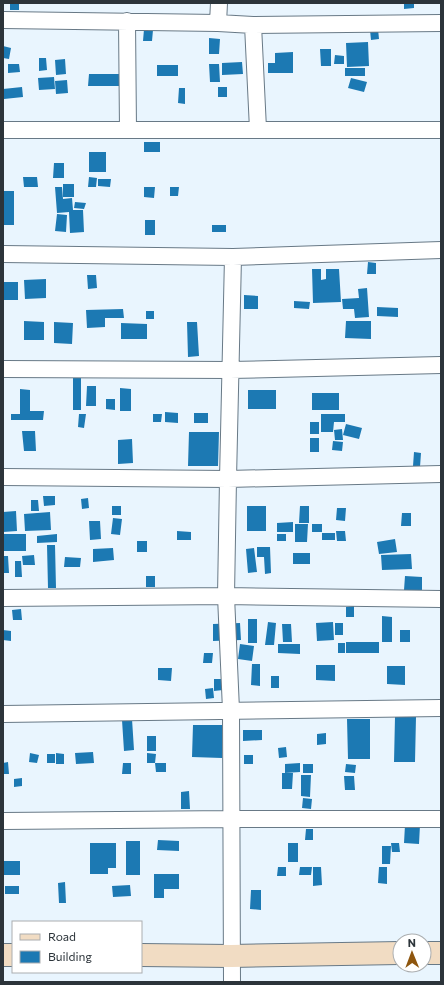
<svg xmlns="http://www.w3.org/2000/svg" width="444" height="985" viewBox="0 0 444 985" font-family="Commissioner,sans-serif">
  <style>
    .building { fill: #1c79b3 }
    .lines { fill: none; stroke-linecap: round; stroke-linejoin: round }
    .street-casing { stroke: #687986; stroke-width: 18 }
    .secondary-casing { stroke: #687986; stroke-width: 24 }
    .street { stroke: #fff; stroke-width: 16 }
    .secondary { stroke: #f1dcc3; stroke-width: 22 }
  </style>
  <rect width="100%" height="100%" fill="#e9f5fe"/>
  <path class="building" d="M10,3H19V10H10Z
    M404,3H414V8L404,9Z
    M144,29L153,30L152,41H143Z
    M378,29L379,39L371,40L370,30Z
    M209,38L220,39L219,54H209Z
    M368,42L369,66L347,67L346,43Z
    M3,46L11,48L9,59L3,58Z
    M320,49H331V66H321Z
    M293,52V73H268V63H275V53Z
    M335,55L344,56V64H334Z
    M39,58H46L47,70L39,71Z
    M65,59L66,74L56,75L55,60Z
    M242,62L243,74L222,75V63Z
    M8,64H19L20,72L8,73Z
    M209,64H219L220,82H210Z
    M157,65H178V76H157Z
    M345,68H365V76H345Z
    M89,74H121V86H88Z
    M54,77L55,89L39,90L38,78Z
    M351,78L367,82L364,92L348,88Z
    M67,80L68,93L56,94L55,81Z
    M22,87L23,97L4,99L3,89Z
    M218,87H227V97H218Z
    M179,88H185V104L178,103Z
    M144,142H160V152H144Z
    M89,152H106V172H89Z
    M54,163H64V178H53Z
    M23,177H37L38,187H24Z
    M89,177L97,178L96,187H88Z
    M98,179H111L110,187L98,186Z
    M63,184H74V197H63Z
    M55,187H62L63,199L72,198L73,210H83L84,232L70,233L69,212L57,213Z
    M144,187H155L154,198L144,197Z
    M170,187H179L178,196H170Z
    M3,191H14V225H3Z
    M75,202L86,203L84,209L74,208Z
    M57,214L67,215L66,232L55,231Z
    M145,220H155V235H145Z
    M212,225H226V232H212Z
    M368,262L376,263V274H367Z
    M312,269H321V280L326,279V269H339L341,302L313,303Z
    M87,275H96L97,288L88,289Z
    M46,279V298L25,299L24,280Z
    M3,282H18V300H3Z
    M367,288L369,317L355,318L354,309H343L342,299L359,298L358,289Z
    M244,295L258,296V309H244Z
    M294,301L310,302L309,309L294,308Z
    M377,307L398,308V317L377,316Z
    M123,309L124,318H105V327L87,328L86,310Z
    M146,311H154V319H146Z
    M24,321L44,322V340H24Z
    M346,321H371V339L345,338Z
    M54,322L73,323L72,344L54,343Z
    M187,322H197L199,356L188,357Z
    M121,323L147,324V339H121Z
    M73,377H81V410H73Z
    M87,386H96V406H86Z
    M120,388L131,389V411H120Z
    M20,389L30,390V411H44L43,420H11V414H20Z
    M248,390H276V409H248Z
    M312,393H339V410H312Z
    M106,399H115V410L106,409Z
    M165,412L178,413V423L165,422Z
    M194,413H208V423H194Z
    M79,414H86L84,428L78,427Z
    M153,414H162L161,422H153Z
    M321,414H345V422H334L333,432H321Z
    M310,422H319V434H310Z
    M346,424L362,428L359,439L343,435Z
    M342,429L343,440H335L334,430Z
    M22,431H35L36,451H24Z
    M189,432H219L218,466H188Z
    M310,438H319V452H310Z
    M132,439L133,463L118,464V440Z
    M333,441L343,442L342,451L332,450Z
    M414,452L421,453L420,467L413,466Z
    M43,496H55V505L44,506Z
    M88,498L89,508L82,509L81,499Z
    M31,500H38L39,511H31Z
    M112,506H121V515H112Z
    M247,506H266V531H247Z
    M300,506H309V523H299Z
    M337,508H346L345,521L336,520Z
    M16,511L17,531L3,532V512Z
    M50,512L51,530L25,531L24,514Z
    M402,513H411V526H401Z
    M113,518L122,519L120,535L111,534Z
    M89,521H100L101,539L90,540Z
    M293,522V532H277V523Z
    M295,524H308L307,542H295Z
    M312,524H322V532H312Z
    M177,531L191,532V540H177Z
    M336,531H345L346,541H337Z
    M322,533H335V540H322Z
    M3,534H26V551H3Z
    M57,534V542L37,543V536Z
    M277,534H286V541H277Z
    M395,539L397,552L379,554L377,542Z
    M137,541H147V552H137Z
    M47,545H55L56,588H48Z
    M257,547H270L271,573L265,574L264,557H257Z
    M113,548L114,560L93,562V549Z
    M254,548L257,572L248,573L246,549Z
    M293,553H310V564H293Z
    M411,554L412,569L382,570L381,555Z
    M34,555L35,565H23L22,556Z
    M3,556H8L9,573H3Z
    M65,557L81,558L80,567H64Z
    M15,561H21L22,577H15Z
    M146,576H155V587H146Z
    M405,576L422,577V590H404Z
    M354,606V617H346V607Z
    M21,609L22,620H13L12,610Z
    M382,616L392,617V642H382Z
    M248,619H257V643H248Z
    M268,622L276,623L274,645H265Z
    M333,622L334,640L317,641L316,623Z
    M240,623L241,640L213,641V624Z
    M335,623H343V635H335Z
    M282,624H291L292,642H283Z
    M3,630L11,631V641L3,640Z
    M400,630H410V642H400Z
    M346,642H379V653H346Z
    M338,643H345V653H338Z
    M240,644L254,646L252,661L238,659Z
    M278,644H300V654L278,653Z
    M204,653H213L212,663H203Z
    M252,664H260V686L251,685Z
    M316,665H335V681L316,680Z
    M387,666H405V685L387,684Z
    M158,668H172L171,681L158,680Z
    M271,676H279V688H271Z
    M214,679H222L223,690L214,691Z
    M213,688L214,698L206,699L205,689Z
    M395,717H416L415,762H394Z
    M132,719L134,750L124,751L122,720Z
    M347,719H370V759H348Z
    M193,725H222V758L192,757Z
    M243,730H262V740L243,741Z
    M326,733V744L317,745V734Z
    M147,736H156V751H147Z
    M286,747L287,757L279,758L278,748Z
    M93,752L94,763L76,764L75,753Z
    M30,753L39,755L37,763L29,762Z
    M56,753L64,754V764H56Z
    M147,753L156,754L155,763H147Z
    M47,754H55V763H47Z
    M244,755H253V764H244Z
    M8,762L9,774H3V763Z
    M123,763H131V774H122Z
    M155,763H166V772H156Z
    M300,763V772L285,773V764Z
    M303,764H313V773H303Z
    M346,764L356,765L355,773L345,772Z
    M282,773H293L292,789H282Z
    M301,775H311L310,797L301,796Z
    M344,776H354L355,790H345Z
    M22,778V786L14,787V779Z
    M189,791L190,809H181V792Z
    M303,798L312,799L311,809L302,808Z
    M405,825H420L419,844L404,843Z
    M306,829H313V840H305Z
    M158,840L179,841V851L157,850Z
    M126,841H140V875H126Z
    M90,843H116V868H108V874H90Z
    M288,843H298V862H288Z
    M391,843H399L400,852H392Z
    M382,846H391L390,864H382Z
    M3,861H20V875H3Z
    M278,867H286V876H277Z
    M300,867H312L311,875H299Z
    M313,867H321L322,885L313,886Z
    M379,867H387V884L378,883Z
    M154,874H179V889H164V898H154Z
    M65,882L66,903H59L58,883Z
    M130,885L131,896L113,897L112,886Z
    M5,886H19V894H5Z
    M251,890H261V910L250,909Z"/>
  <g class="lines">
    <defs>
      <path id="street" d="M3,20L218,23L253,25L441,23
        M127,21L128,130
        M218,23L219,3
        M253,25L258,129
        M3,130H441
        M3,254L233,257L441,250
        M3,369L230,370L441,365
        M3,477L228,479L441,474
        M3,598L226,596L441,599
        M3,714L441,708
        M3,821L232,819H441
        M232,982L231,710L226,596L228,479L233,257"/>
      <path id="secondary" d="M424,953H441
        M3,955H13
        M141,955L231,956L400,953"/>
    </defs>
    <use href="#street" class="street-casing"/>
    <use href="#secondary" class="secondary-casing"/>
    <use href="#street" class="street"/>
    <use href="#secondary" class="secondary"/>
  </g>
  <rect width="444" height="985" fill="none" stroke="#2c343a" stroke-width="8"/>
  <rect x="12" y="921" width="130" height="52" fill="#ffffff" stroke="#abaeb0"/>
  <rect x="20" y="934" width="20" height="6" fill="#f1dcc3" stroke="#abaeb0"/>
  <text x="48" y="941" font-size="12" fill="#2c343a">Road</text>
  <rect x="20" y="951" width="20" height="12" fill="#1c79b3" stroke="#abaeb0"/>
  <text x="48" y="961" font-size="12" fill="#2c343a">Building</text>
  <g transform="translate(412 953) rotate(359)"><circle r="19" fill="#ffffff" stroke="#abaeb0"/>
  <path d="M0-3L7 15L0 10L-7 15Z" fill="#8e560e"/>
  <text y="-6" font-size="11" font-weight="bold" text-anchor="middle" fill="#2c343a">N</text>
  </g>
</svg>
